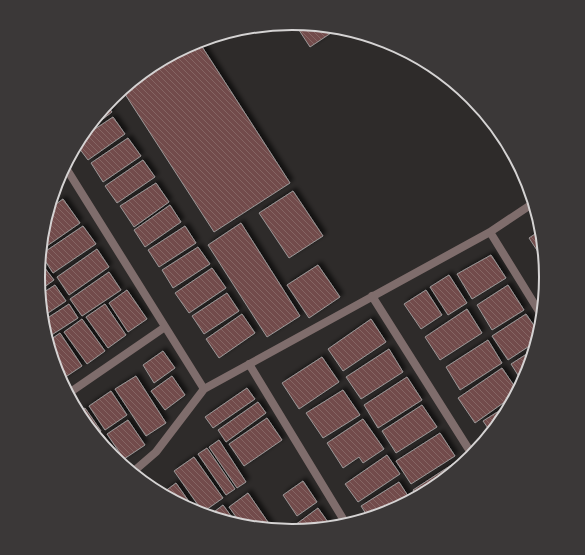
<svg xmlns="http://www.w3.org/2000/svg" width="585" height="555" viewBox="0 0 585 555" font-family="'Golos Text',sans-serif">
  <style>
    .building { fill: url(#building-back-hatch); stroke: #9b9797; filter: url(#shadow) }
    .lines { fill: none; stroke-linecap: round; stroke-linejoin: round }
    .street { stroke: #7f6d6c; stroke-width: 8 }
    .rim { fill: none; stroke: #d5d3d3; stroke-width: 2 }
  </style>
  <defs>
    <pattern id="building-back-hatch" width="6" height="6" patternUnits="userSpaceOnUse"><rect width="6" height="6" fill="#724c4b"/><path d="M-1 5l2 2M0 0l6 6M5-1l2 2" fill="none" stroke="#856564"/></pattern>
    <filter id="shadow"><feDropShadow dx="3.5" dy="-3.5" stdDeviation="2" flood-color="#0009"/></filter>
  </defs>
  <rect width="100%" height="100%" fill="#2e2b2a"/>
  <path class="building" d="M295,24L334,31L310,47Z
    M195,42H199L290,183L214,232L123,91Z
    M107,106L112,112L95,125Z
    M113,117L125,134L88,160L79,148L89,133Z
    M128,138L141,156L103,182L91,163Z
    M143,160L155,177L117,203L105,186Z
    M156,183L169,202L134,227L120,206Z
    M293,191L323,236L289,258L259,213Z
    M63,199L80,223L44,248L52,207Z
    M170,205L181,222L145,247L134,230Z
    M241,223L300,316L267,337L208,245Z
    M83,226L96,244L53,273L42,256L43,253Z
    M185,226L196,243L159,267L148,250Z
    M538,232L544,261L529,238Z
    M198,247L210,264L173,288L162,270Z
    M97,249L109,267L69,295L57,277Z
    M491,255L506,278L472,299L457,274Z
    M318,265L340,297L309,318L287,285Z
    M44,267L54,280L40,290L38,277L39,270Z
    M212,268L226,288L189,313L175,293Z
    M109,272L121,290L82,316L70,299Z
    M449,275L467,303L448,315L430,287Z
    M55,285L66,301L45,315L41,294Z
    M508,285L524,310L492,330L477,305Z
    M127,290L147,319L128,332L109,303Z
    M426,290L442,315L421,329L404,304Z
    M227,293L239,311L204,334L192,316Z
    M69,304L78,318L50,336L46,319Z
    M105,304L126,335L108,348L86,317Z
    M467,309L482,333L440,360L425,337Z
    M242,314L255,333L219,358L206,339Z
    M526,314L537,330L534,343L508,360L492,336Z
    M82,319L105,351L87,364L64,332Z
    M371,319L386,342L343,371L328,349Z
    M60,333L82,366L61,380L57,375L50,340Z
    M488,340L502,363L460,390L446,367Z
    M389,349L403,372L361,399L346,377Z
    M533,350L528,375L523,383L511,364Z
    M163,351L175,368L154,383L143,365Z
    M322,357L339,382L299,409L282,383Z
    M502,368L517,390L513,396L475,423L458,398Z
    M136,376L166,423L146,436L115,389Z
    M172,376L185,395L165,410L151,391Z
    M407,377L422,400L378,428L364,405Z
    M247,388L255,399L213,428L205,417Z
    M343,390L360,415L323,438L306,413Z
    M111,391L127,415L105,430L89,406Z
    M258,402L266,413L226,442L218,430Z
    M422,405L437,427L396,453L382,431Z
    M507,406L490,431L483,421Z
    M85,408L101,431L97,434L81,411Z
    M267,418L282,440L244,466L229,444Z
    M363,419L384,449L363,463L359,457L343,468L327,443Z
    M128,420L145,445L124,459L107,434Z
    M440,433L455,456L411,484L396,461Z
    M103,435L121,463L112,457L99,438Z
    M219,440L246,482L237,488L209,447Z
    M207,448L235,489L226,495L198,454Z
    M387,455L400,474L358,502L345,484Z
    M194,457L223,498L203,512L174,471Z
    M456,462L459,466L417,495L413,490Z
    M303,481L317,502L297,516L283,495Z
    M399,482L410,499L390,513L368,517L361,506Z
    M176,483L197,513H195L164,492Z
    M248,493L272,528L239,521L229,507Z
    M223,505L234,520L210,515Z
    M318,508L330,525L292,532L287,531Z"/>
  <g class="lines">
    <path class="street" d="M66,168L204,389
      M490,232L540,313
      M372,296L473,456
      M249,364L345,522
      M69,393L165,327
      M134,471L156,452L204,389L490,232L532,204"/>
  </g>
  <path d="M0 0H585V555H0ZM45 277a247 247 0 1 1 494 0a247 247 0 1 1-494 0Z" fill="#3b3838" fill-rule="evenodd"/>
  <path class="rim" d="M45 277a247 247 0 1 1 494 0a247 247 0 1 1-494 0Z"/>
</svg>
